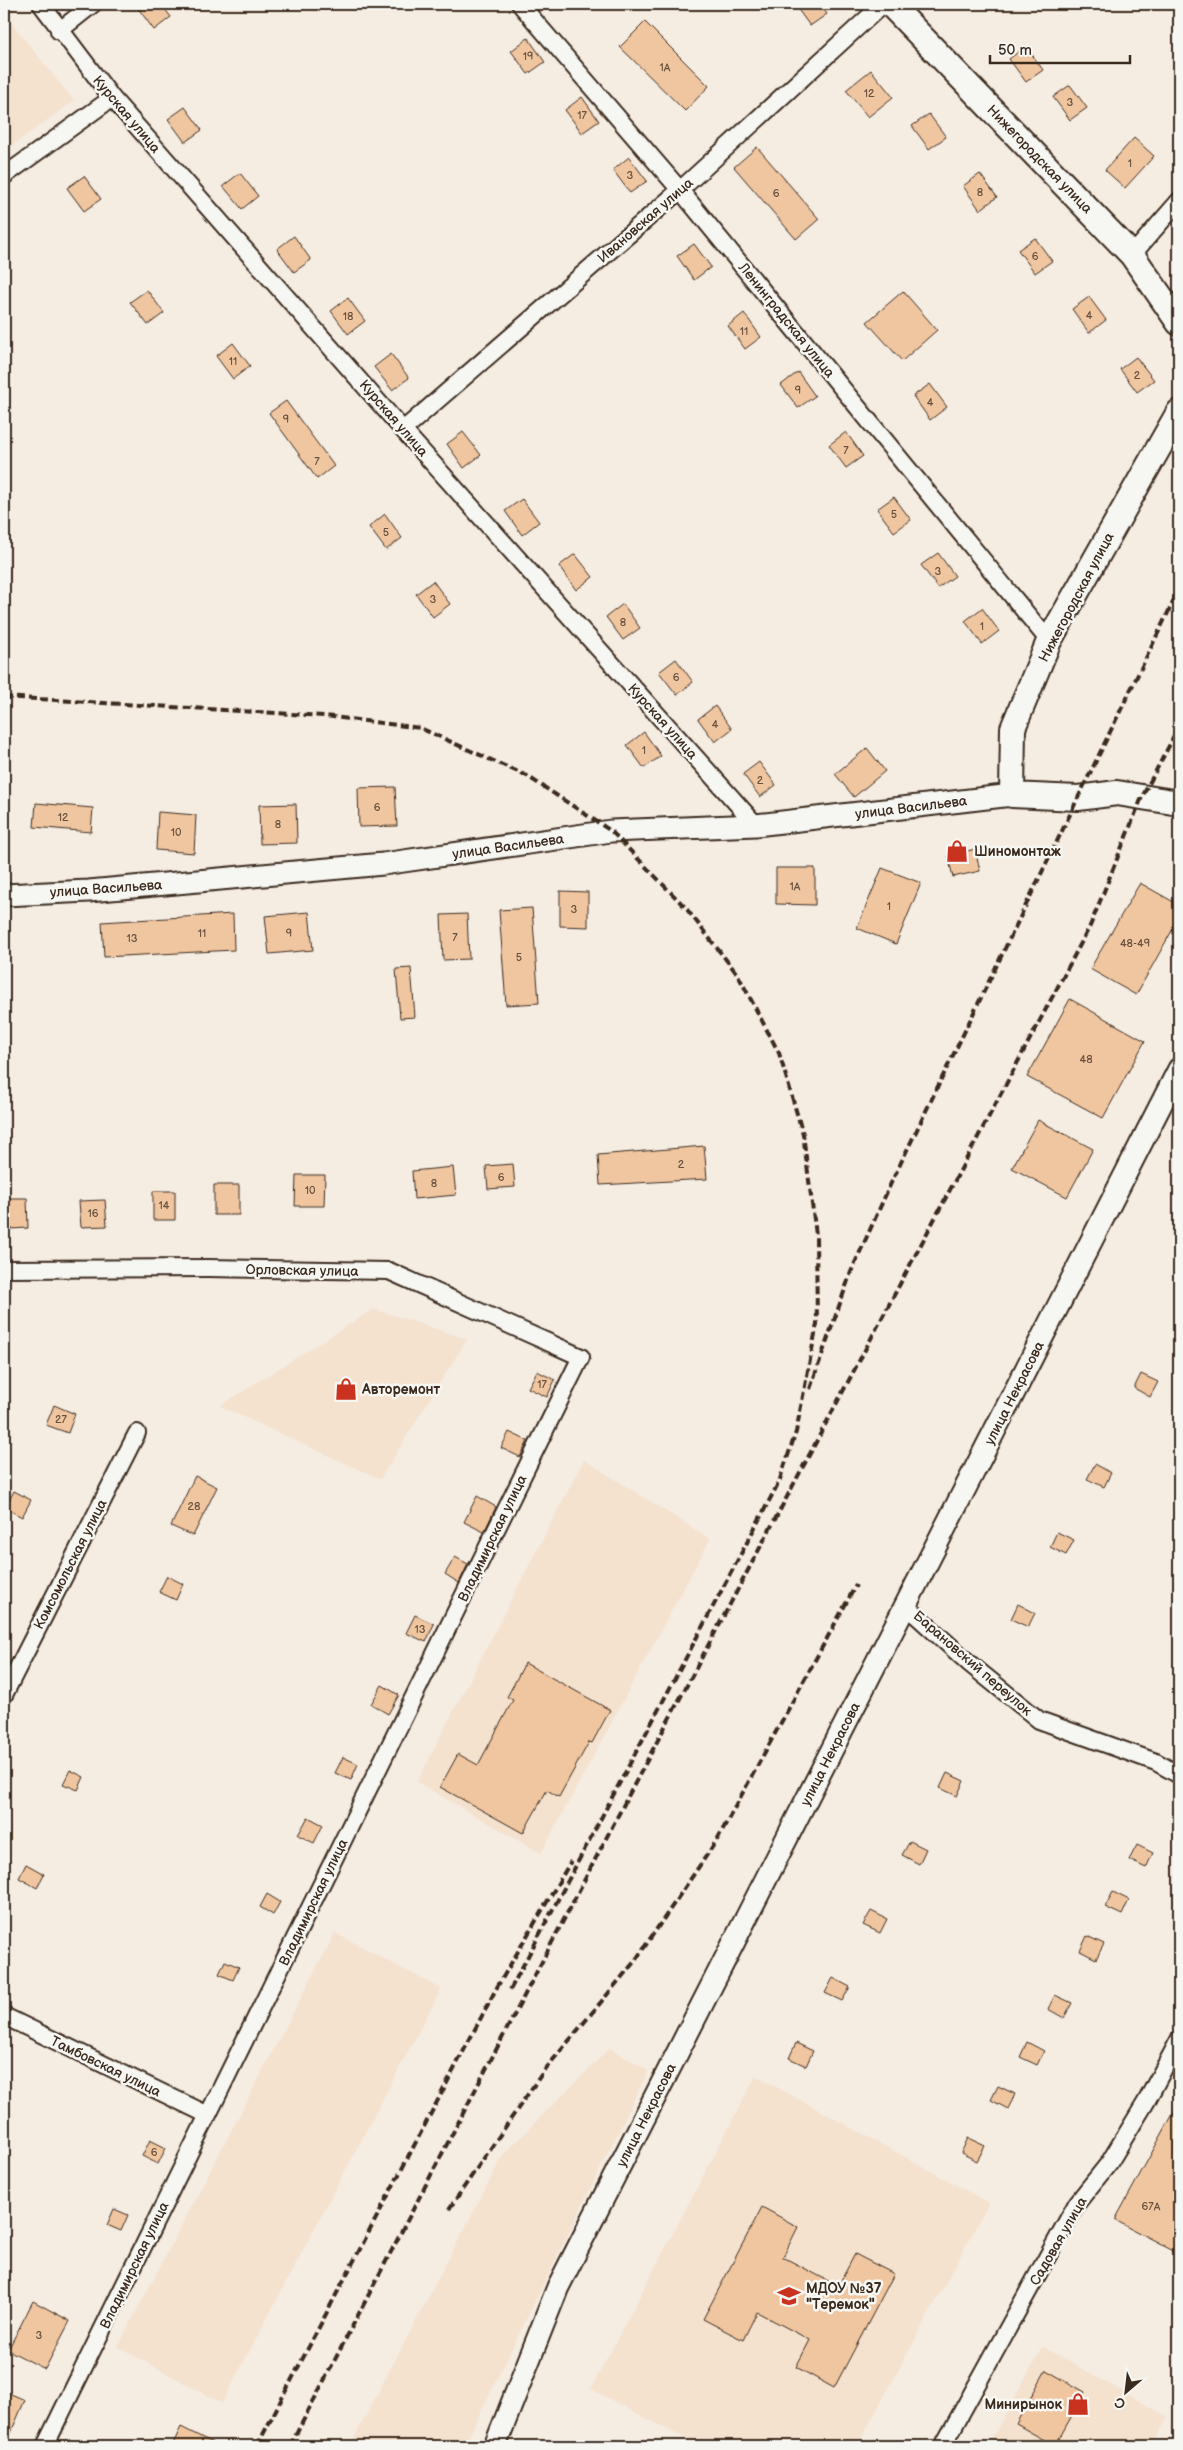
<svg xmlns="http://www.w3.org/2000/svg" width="1183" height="2450" viewBox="0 0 1183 2450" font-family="'Balsamiq Sans',sans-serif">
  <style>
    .built { fill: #f4e1ce }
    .building { fill: #f0c6a0; stroke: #3b2a1e }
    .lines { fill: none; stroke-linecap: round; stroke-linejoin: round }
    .minor-casing { stroke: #3b2a1e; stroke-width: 20 }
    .tertiary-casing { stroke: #3b2a1e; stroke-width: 25 }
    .secondary-casing { stroke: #3b2a1e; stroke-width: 28 }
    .minor { stroke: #f6f6f2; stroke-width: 16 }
    .tertiary { stroke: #f6f6f2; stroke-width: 21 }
    .secondary { stroke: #f6f6f2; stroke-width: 24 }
    .rail { stroke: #3b2a1e; stroke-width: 4; stroke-dasharray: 8 4; stroke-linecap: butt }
    .labels { text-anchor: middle; stroke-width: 5; stroke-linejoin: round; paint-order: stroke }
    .number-label { font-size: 11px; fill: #68513e }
    .street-label { font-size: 14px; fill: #3b2a1e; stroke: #f6f6f2 }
    .poi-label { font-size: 14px; font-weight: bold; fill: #3b2a1e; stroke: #f6f6f2; text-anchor: start }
  </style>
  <rect width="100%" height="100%" fill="#f5ece2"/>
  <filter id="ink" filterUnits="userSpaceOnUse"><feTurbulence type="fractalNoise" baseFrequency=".02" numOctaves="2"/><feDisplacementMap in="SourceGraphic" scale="10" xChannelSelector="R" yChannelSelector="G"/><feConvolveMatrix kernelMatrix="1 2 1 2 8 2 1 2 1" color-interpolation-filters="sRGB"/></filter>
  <g filter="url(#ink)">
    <path class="built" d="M4,14L74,101L4,151Z
      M374,1309L467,1339L380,1479L220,1406Z
      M584,1460L710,1539L541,1853L417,1782Z
      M335,1933L441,1989L222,2403L118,2347Z
      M610,2048L648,2071L464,2446H350L504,2154Z
      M756,2076L989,2203L857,2446H699L591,2389Z
      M1043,2347L1168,2417L1152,2446L988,2445Z"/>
    <path class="building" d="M135,4H161L171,17L154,30Z
      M794,4H820L827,14L810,26Z
      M645,22L709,86L685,111L620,47Z
      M528,38L545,62L528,74L511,51Z
      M1026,46L1043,70L1026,82L1009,59Z
      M871,70L893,97L868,117L846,90Z
      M1070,85L1087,108L1070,120L1053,97Z
      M582,97L599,121L582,133L565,110Z
      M185,107L202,130L185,142L168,119Z
      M929,114L946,137L929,149L912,126Z
      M1134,138L1154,156L1125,188L1105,170Z
      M757,147L819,219L796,239L734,167Z
      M629,157L647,181L630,193L613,170Z
      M240,173L258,196L242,209L223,186Z
      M980,174L997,197L980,210L963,186Z
      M84,176L101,199L84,211L67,188Z
      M294,236L311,260L294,272L277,249Z
      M1035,238L1052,261L1035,273L1018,250Z
      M694,244L711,267L694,280L677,256Z
      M147,290L164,313L148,325L130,302Z
      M903,291L937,330L902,361L867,322Z
      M1089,297L1106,320L1089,333L1072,309Z
      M348,298L365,321L348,334L331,311Z
      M744,313L761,337L745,349L728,326Z
      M233,343L250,366L233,379L216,356Z
      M391,354L409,378L392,390L374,367Z
      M1136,357L1154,380L1137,392L1120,369Z
      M798,372L815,396L798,408L781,385Z
      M930,384L947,407L930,420L913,396Z
      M286,401L334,466L317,479L269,413Z
      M463,432L481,455L464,468L447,444Z
      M846,432L863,456L846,468L829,445Z
      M894,497L911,520L894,532L877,509Z
      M522,499L539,522L522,535L505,511Z
      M385,514L402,538L386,550L369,527Z
      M938,553L955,576L938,588L921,565Z
      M575,554L593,577L576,590L559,566Z
      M433,581L450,604L433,617L416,594Z
      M623,604L640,628L623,640L606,617Z
      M982,608L999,631L982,644L965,621Z
      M676,659L693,682L677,695L659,672Z
      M715,706L732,729L715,742L698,719Z
      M644,732L661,756L644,768L627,745Z
      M867,748L885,771L854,797L835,774Z
      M759,762L776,785L760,797L743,774Z
      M395,787L397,826L359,827L358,788Z
      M36,803L93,808L91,832L34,827Z
      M296,804L297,843L260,844L259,805Z
      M158,812L196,815L194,853L156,850Z
      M975,849L980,871L953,877L948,856Z
      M776,868H815V905L776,904Z
      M882,868L921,883L896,944L857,928Z
      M1140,883L1179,905V918L1136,995L1090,969Z
      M560,891L588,892V927L560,926Z
      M532,908L539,1003L506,1005L499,910Z
      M309,912L313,950L269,954L265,916Z
      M233,914L234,950L104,957L102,922Z
      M467,914L469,959L443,960L441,915Z
      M411,968L415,1017L400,1018L396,969Z
      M1070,999L1145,1041L1103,1118L1027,1077Z
      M1038,1120L1093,1149L1067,1197L1012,1168Z
      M704,1146L707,1179L600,1185L598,1155Z
      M513,1164L515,1187L488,1189L486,1166Z
      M453,1167L456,1195L414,1199L412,1171Z
      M296,1175H325L324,1206H295Z
      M214,1185H239V1215H214Z
      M153,1191H175V1220H153Z
      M9,1198H27L28,1228L10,1229Z
      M105,1200L107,1226L81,1227L79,1201Z
      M537,1371L555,1380L547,1397L528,1388Z
      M1141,1374L1158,1382L1150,1397L1134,1388Z
      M54,1405L75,1414L68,1433L46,1425Z
      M509,1432L528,1441L520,1457L501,1448Z
      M1095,1464L1111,1473L1104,1487L1087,1479Z
      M195,1476L217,1487L193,1536L171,1526Z
      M14,1491L31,1500L22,1517L5,1508Z
      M477,1496L496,1507L484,1532L464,1522Z
      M1057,1532L1074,1540L1066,1555L1050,1547Z
      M455,1557L468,1564L459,1583L445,1574Z
      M167,1576L183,1584L176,1600L159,1592Z
      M1018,1604L1035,1613L1028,1627L1011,1619Z
      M415,1615L434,1624L426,1642L406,1633Z
      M525,1663L610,1710L592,1743L589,1742L559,1797L547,1790L523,1833L440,1787L458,1754L478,1765L513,1700L507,1697Z
      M382,1685L399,1695L388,1714L371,1704Z
      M343,1757L358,1764L351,1780L335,1773Z
      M70,1770L84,1777L78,1790L63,1784Z
      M947,1773L964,1781L957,1796L940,1788Z
      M308,1817L323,1825L314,1843L298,1835Z
      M910,1841L926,1849L919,1864L902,1855Z
      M1137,1845L1153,1853L1146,1868L1129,1860Z
      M26,1864L44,1874L37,1888L19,1878Z
      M1113,1892L1129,1900L1122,1915L1105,1907Z
      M267,1894L280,1902L273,1915L260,1907Z
      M871,1911L887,1919L880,1933L863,1925Z
      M1087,1936L1104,1944L1096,1959L1080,1951Z
      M225,1961L239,1967L233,1980L219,1974Z
      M833,1978L850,1987L842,2001L825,1993Z
      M1055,1995L1072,2003L1064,2018L1048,2009Z
      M1027,2042L1044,2051L1037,2065L1020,2057Z
      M796,2043L813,2051L806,2066L789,2058Z
      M998,2086L1015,2094L1008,2109L991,2100Z
      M1179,2103V2254L1115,2220Z
      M968,2138L985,2146L977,2161L961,2153Z
      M150,2140L166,2148L158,2164L142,2156Z
      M762,2207L798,2227L783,2257L838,2286L855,2254L894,2274L834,2388L796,2367L810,2340L757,2312L743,2340L703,2319Z
      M114,2209L128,2215L121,2231L107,2225Z
      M33,2301L70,2321L45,2369L8,2350Z
      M1046,2370L1085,2392L1055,2446L1016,2424Z
      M4,2391L25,2400L5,2446H4Z
      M181,2427L219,2446H172Z"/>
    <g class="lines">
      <defs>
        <path id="minor" d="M41,4L112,98L403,430L756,825
          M520,4L680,190L1049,641
          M59,31L93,4
          M4,176L112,98
          M1132,255L1179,201
          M403,430L680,190L883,4
          M4,1269L208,1268L389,1271L581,1357L45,2446
          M906,1606L970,1664L1039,1720L1156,1762L1179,1775
          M4,1695L137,1433
          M4,2016L208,2115
          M943,2446L1077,2203L1109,2163L1146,2102L1179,2040"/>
        <path id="tertiary" d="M4,895L89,891L383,864L611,831L756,825L1012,795
          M495,2446L558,2287L1179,1069"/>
        <path id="secondary" d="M890,4L1132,255L1179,323
          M1179,412L1049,641L1013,728L1012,795L1078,798L1117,793L1179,803"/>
      </defs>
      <use href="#minor" class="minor-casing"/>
      <use href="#tertiary" class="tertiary-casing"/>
      <use href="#secondary" class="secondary-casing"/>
      <use href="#minor" class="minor"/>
      <use href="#tertiary" class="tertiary"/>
      <use href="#secondary" class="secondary"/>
      <path class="rail" d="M4,697L325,716L420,728L527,776L611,831L685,907L738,975L779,1053L803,1134L816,1235L817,1324L796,1432L779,1482L509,1992
        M810,1389L851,1272L891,1183L1179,590
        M449,2209L543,2072L635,1961L717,1840L856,1585
        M257,2446L496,1989L571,1861
        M290,2446L625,1802L1090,926L1142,797L1179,727"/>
    </g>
  </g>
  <defs>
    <symbol id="shop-bare" viewBox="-9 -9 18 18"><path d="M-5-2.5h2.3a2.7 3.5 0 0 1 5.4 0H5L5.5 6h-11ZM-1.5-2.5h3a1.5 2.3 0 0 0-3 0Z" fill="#c8321e" stroke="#f6f6f2" stroke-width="2.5" paint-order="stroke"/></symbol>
    <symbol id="school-bare" viewBox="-9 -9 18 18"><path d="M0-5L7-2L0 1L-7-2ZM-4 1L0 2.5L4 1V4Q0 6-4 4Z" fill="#c8321e" stroke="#f6f6f2" stroke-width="2.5" paint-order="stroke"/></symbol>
  </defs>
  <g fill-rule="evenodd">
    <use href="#shop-bare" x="941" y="835" width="32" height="32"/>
    <use href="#shop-bare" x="330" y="1373" width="32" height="32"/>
    <use href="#school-bare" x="773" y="2280" width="32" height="32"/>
    <use href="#shop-bare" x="1062" y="2388" width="32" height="32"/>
  </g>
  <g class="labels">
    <g class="number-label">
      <text x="528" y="60">19</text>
      <text x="665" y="71">1А</text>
      <text x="869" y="97">12</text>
      <text x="1070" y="106">3</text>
      <text x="582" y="119">17</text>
      <text x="1130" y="167">1</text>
      <text x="630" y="179">3</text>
      <text x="980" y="196">8</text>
      <text x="776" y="197">6</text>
      <text x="1035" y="260">6</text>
      <text x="1089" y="319">4</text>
      <text x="348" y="320">18</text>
      <text x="744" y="335">11</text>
      <text x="233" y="365">11</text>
      <text x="1137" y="379">2</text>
      <text x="798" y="394">9</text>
      <text x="930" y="406">4</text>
      <text x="286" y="423">9</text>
      <text x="846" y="454">7</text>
      <text x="317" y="465">7</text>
      <text x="894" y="518">5</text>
      <text x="386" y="536">5</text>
      <text x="938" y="575">3</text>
      <text x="433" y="603">3</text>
      <text x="623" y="626">8</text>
      <text x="982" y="630">1</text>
      <text x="676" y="681">6</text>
      <text x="715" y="728">4</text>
      <text x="644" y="754">1</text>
      <text x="760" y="784">2</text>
      <text x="377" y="811">6</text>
      <text x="63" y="821">12</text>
      <text x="278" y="828">8</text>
      <text x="176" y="836">10</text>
      <text x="795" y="890">1А</text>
      <text x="889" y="910">1</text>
      <text x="574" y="913">3</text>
      <text x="202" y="937">11</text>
      <text x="289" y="937">9</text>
      <text x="455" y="941">7</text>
      <text x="132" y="942">13</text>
      <text x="1135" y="947">48-49</text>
      <text x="519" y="961">5</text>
      <text x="1086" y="1063">48</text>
      <text x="681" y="1168">2</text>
      <text x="501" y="1181">6</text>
      <text x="434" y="1187">8</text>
      <text x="310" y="1194">10</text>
      <text x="164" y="1209">14</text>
      <text x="93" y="1217">16</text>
      <text x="542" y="1388">17</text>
      <text x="61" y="1423">27</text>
      <text x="194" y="1510">28</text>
      <text x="420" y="1633">13</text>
      <text x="154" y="2156">6</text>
      <text x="1151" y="2210">67А</text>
      <text x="39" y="2339">3</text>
    </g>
    <g class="street-label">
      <text transform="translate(127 114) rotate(50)" y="5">Курская улица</text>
      <text transform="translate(1040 159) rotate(46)" y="5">Нижегородская улица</text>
      <text transform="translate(645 220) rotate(-41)" y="5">Ивановская улица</text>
      <text transform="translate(787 320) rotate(51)" y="5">Ленинградская улица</text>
      <text transform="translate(394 418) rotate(49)" y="5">Курская улица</text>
      <text transform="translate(1076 597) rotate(-62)" y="5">Нижегородская улица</text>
      <text transform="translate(663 721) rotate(48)" y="5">Курская улица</text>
      <text transform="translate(911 807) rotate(-7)" y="5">улица Васильева</text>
      <text transform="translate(508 846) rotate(-8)" y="5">улица Васильева</text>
      <text transform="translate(106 888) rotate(-4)" y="5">улица Васильева</text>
      <text transform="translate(302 1270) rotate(1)" y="5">Орловская улица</text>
      <text transform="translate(1014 1393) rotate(-63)" y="5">улица Некрасова</text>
      <text transform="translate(492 1538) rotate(-64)" y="5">Владимирская улица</text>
      <text transform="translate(70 1564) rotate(-63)" y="5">Комсомольская улица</text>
      <text transform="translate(973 1663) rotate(41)" y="5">Барановский переулок</text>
      <text transform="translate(830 1754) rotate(-63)" y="5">улица Некрасова</text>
      <text transform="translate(313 1902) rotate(-64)" y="5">Владимирская улица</text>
      <text transform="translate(106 2066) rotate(26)" y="5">Тамбовская улица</text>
      <text transform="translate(646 2115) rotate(-63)" y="5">улица Некрасова</text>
      <text transform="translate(1058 2241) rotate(-60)" y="5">Садовая улица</text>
      <text transform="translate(134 2265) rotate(-64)" y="5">Владимирская улица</text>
    </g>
    <g class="poi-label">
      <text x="974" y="856">Шиномонтаж</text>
      <text x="362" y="1394">Авторемонт</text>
      <text x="806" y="2293">МДОУ №37<tspan x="806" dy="16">"Теремок"</tspan></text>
      <text x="1062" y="2409" text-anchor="end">Минирынок</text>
    </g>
  </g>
  <rect width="1183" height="2450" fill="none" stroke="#f6f6f2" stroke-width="20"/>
  <rect x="10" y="10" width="1163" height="2430" fill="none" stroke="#3b2a1e" stroke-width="2" filter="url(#ink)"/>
  <g transform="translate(1126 2392) rotate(208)" stroke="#f6f6f2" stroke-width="4" paint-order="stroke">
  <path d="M0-4L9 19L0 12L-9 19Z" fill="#3b2a1e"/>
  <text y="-8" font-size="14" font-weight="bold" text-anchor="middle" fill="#3b2a1e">С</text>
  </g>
  <path d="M990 55v8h140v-8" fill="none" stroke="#3b2a1e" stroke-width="2.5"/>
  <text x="998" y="55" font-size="15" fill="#3b2a1e" stroke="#f6f6f2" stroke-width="4" paint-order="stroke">50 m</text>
</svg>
